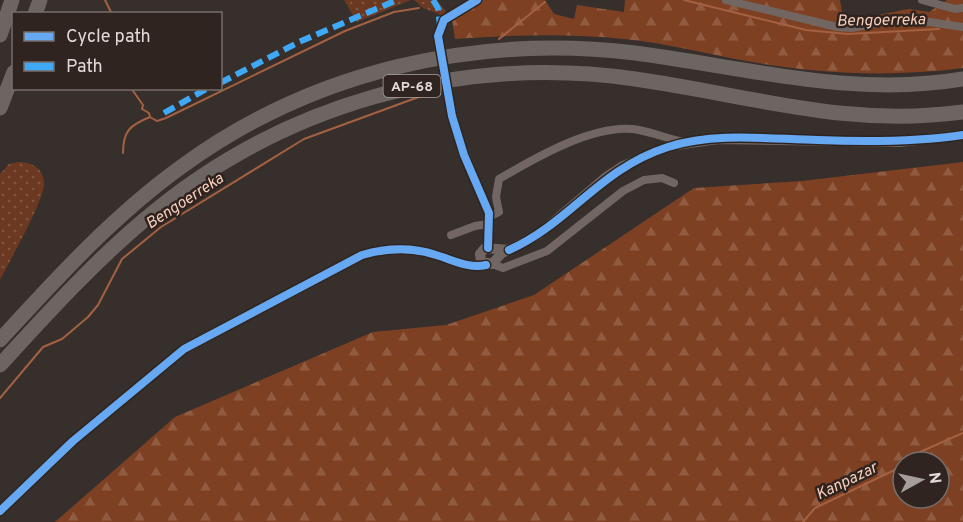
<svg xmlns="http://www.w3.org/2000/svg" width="963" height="522" viewBox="0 0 963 522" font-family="Overpass,sans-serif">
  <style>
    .grass { fill: url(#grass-dots) }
    .forest { fill: url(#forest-firs); fill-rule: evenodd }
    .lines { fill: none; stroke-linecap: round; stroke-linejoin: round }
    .stream { stroke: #a46142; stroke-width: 2 }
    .minor-tunnel { stroke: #504946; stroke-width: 8; stroke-dasharray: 8 4; stroke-linecap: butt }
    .minor { stroke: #716662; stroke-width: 8 }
    .tertiary { stroke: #716662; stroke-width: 10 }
    .motorway { stroke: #6d6561; stroke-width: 15 }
    .quiet { stroke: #3fa9f5; stroke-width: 6; stroke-dasharray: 12 6; stroke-linecap: butt }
    .cycleway-casing { stroke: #2f241f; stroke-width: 11 }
    .cycleway { stroke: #66a8f1; stroke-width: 8 }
    .labels { text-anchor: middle; stroke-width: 5; stroke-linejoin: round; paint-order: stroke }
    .shield { fill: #2f241f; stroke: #aca3a0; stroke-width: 1.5 }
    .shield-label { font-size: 14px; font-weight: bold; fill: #e2dad7 }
    .water-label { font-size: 16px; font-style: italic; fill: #f9cfbc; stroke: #2f241f }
  </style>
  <defs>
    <pattern id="grass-dots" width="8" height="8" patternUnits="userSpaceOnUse" patternTransform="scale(1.5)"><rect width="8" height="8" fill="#6b3921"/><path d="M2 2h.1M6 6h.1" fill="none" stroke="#805540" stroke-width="1.8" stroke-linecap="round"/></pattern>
    <pattern id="forest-firs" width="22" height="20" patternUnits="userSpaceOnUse" patternTransform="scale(1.5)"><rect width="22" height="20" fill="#7e4022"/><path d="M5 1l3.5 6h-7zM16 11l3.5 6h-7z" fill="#905b41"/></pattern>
  </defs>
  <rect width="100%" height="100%" fill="#362f2c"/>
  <path class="grass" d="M344,0H411L357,22Z
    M414,0H437L452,19L423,8Z
    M18,162C30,162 43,167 44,182C46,198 9,262 0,280V174L9,164Z"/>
  <path class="forest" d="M483,0H545L554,14L574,19L577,5L624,12L625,0H840L842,12L857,19L909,9L929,12L947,0H963V68C901,76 839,75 777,66C725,59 675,44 624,39C568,33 511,35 455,39L452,19Z
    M963,162V522H55L175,417L373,332L446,325L534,295L694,188L802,181ZM903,462H939V498H903Z"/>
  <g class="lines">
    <path class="stream" d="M105,0L112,14
      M684,0L806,30L848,34L939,29
      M499,39L545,2
      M131,88L143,105L142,109L149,113L150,117
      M123,153C123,131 130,125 150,117L157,121L166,118L345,31L394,12L419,8
      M0,398L43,347L62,339L88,317L98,305L122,259L161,227L304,139L435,91
      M908,462L920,452L963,433
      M803,522L815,508L903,466"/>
    <path class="minor-tunnel" d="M441,56L446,83"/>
    <path class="minor" d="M726,0L837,27L852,28L903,18L963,27
      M922,0L955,9L963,8
      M439,46C436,18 456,12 477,0
      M447,87L458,136L489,213L488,248
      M489,217L499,212L496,197L499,179C535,158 596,122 639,130C654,133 669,139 684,142
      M451,235L475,226L488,224
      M492,264L503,268L547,251L623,191L644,180L662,178L674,183"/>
    <path class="tertiary" d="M509,250L485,248L480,254L481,262L492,264L502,253L538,235L605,178L623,166L669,146L718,139L899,142L963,135
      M0,511L73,441L184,349L362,255C386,248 412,247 436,255C453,260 469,269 486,265"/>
    <path class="motorway" d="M35,14L40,0
      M0,35L12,0
      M0,108L14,72
      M0,340C56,279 113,216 181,167C312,71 474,34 635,53C744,67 852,98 963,79
      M0,365C46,315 91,265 143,221C279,104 459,54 635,79C749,95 845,128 963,112"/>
    <path class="quiet" d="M433,0L438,8L440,26
      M220,83L299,42L397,0
      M164,113L208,88"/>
    <defs>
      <path id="cycleway" d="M477,0L444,20L438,36L452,116L464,155L489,213L488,248
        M509,250C570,223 599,169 668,147C715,132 769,139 818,140C866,142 915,142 963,135
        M0,511L73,441L184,349L362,255C386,248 412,247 436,255C453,260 469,269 486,265"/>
    </defs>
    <use href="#cycleway" class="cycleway-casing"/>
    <use href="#cycleway" class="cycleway"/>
  </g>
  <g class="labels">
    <rect class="shield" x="383.5" y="75" width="57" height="22" rx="4.5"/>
    <g class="shield-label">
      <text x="412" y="91">AP-68</text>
    </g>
    <g class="water-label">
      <text transform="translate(881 19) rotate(-1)" y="6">Bengoerreka</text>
      <text transform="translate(184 200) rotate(-33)" y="6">Bengoerreka</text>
      <text transform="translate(846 480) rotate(-26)" y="6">Kanpazar</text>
    </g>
  </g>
  <rect x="12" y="12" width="210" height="78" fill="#2f241f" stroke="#776d69" stroke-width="1.5"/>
  <rect x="24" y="32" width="30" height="9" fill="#66a8f1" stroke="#776d69" stroke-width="1.5"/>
  <text x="66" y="42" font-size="18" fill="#e2dad7">Cycle path</text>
  <rect x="24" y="62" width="30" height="9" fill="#3fa9f5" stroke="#776d69" stroke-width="1.5"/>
  <text x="66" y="72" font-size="18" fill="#e2dad7">Path</text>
  <g transform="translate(921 480) rotate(82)"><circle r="28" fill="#2f241f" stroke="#776d69" stroke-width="1.5"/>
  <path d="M0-4.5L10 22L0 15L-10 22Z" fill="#a69e9b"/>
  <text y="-9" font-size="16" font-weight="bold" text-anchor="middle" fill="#e2dad7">N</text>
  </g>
</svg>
